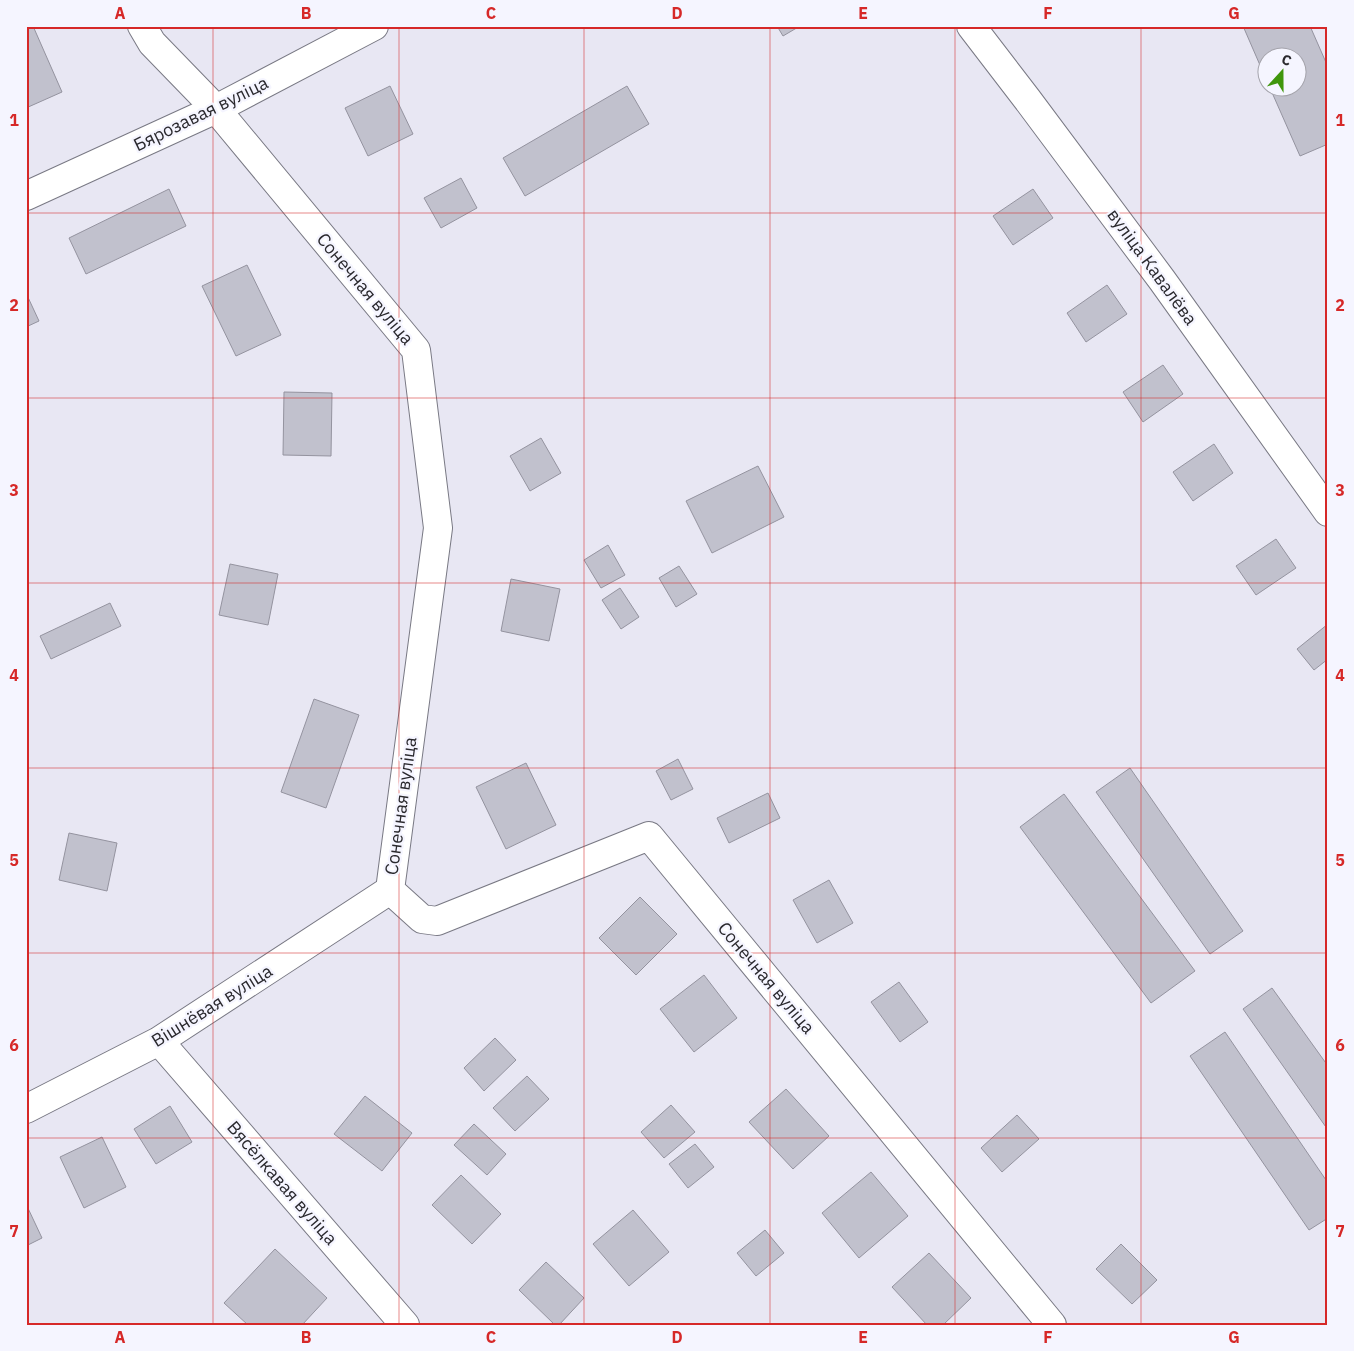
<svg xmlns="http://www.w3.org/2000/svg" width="1354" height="1351" viewBox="0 0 1354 1351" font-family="'IBM Plex Sans',sans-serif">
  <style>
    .building { fill: #c1c1cd; stroke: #94939f }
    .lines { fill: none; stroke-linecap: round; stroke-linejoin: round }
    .minor-casing { stroke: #797984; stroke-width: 30 }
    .minor { stroke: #fff; stroke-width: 28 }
    .grid { fill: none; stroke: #d62828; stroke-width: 1; stroke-opacity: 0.55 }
    .labels { text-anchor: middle; stroke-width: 4.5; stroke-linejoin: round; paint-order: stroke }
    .street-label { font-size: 18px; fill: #2a292e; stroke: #f5f5ff }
    .neatline { fill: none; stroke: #d62828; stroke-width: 2 }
    .grid-label { font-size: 16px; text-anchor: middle; font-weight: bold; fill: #d62828 }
  </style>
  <rect width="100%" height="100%" fill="#e8e7f3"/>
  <path class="building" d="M26,26H33L62,92L26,108Z
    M777,26H800L783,36Z
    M1243,26H1310L1328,67V144L1300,156L1270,88H1296V58H1266V79Z
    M390,86L413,134L368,156L345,108Z
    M627,86L649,124L525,196L503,158Z
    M461,178L477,208L441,228L424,198Z
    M169,189L186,226L86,274L69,238Z
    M1033,189L1053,218L1013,245L993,216Z
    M247,265L281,335L236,356L202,286Z
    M1107,285L1127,314L1086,342L1067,313Z
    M26,293L39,321L26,327Z
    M1163,365L1183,394L1143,422L1123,392Z
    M284,392L332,393L331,456L283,455Z
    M541,438L561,473L530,491L510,456Z
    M1214,444L1233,473L1193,501L1173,472Z
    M758,466L784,517L712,553L686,501Z
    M1276,539L1296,568L1256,595L1236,566Z
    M608,545L625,575L601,588L584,560Z
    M230,564L278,574L268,625L219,615Z
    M679,566L697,594L676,607L659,578Z
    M511,579L560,589L549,641L501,631Z
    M620,588L639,617L621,629L602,600Z
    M110,603L121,626L51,659L40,636Z
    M1328,624V659L1314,670L1297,649Z
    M314,699L359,715L326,808L281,792Z
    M678,759L693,789L671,800L656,771Z
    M526,763L556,825L506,849L476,787Z
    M1130,768L1243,931L1210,954L1096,792Z
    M768,793L780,818L729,843L717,818Z
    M1064,794L1195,971L1151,1003L1020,827Z
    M69,833L117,843L107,891L59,880Z
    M829,880L853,923L817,943L793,900Z
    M640,897L677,934L636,975L599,938Z
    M704,975L737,1018L694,1052L660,1009Z
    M899,982L928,1022L900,1042L871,1002Z
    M1272,988L1328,1066V1130L1243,1009Z
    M1225,1032L1328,1183V1218L1309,1230L1190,1056Z
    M495,1038L516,1060L484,1091L464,1068Z
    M527,1076L549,1099L515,1131L493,1108Z
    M786,1089L829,1136L793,1169L749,1122Z
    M365,1096L412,1133L382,1171L334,1134Z
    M671,1105L695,1132L664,1158L641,1132Z
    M170,1106L192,1142L156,1164L134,1129Z
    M1017,1115L1039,1139L1002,1172L981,1148Z
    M474,1124L506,1154L487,1175L454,1145Z
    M102,1137L126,1187L84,1208L60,1157Z
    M695,1144L714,1167L688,1188L669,1164Z
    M871,1172L908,1216L859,1258L822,1213Z
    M461,1175L501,1214L472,1244L432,1205Z
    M26,1204L42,1238L26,1246Z
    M633,1210L669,1252L629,1286L593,1244Z
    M765,1230L784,1253L756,1276L737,1253Z
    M1121,1244L1157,1280L1132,1304L1096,1269Z
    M275,1249L327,1298L302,1325H248L224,1303Z
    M929,1253L971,1298L943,1325H927L892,1287Z
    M546,1262L584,1298L559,1325H555L519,1290Z"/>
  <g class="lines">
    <defs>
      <path id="minor" d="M142,26L152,43L216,109L416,350L438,528L390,890
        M971,26L1027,99L1162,280L1328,512
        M26,196L216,109L374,26
        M390,890L422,919L437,921L649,836L1052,1325
        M159,1041L405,1325
        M26,1109L159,1041L390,890"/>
    </defs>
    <use href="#minor" class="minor-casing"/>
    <use href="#minor" class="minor"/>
  </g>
  <path class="grid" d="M213,26V1325M399,26V1325M584,26V1325M770,26V1325M955,26V1325M1141,26V1325M26,213H1328M26,398H1328M26,583H1328M26,768H1328M26,953H1328M26,1138H1328"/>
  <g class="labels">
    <g class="street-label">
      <text transform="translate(201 114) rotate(-26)" y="6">Бярозавая вуліца</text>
      <text transform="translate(1152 267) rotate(54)" y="6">вуліца Кавалёва</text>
      <text transform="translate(365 289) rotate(50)" y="6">Сонечная вуліца</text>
      <text transform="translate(401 806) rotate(-82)" y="6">Сонечная вуліца</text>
      <text transform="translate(766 978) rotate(50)" y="6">Сонечная вуліца</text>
      <text transform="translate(212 1006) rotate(-32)" y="6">Вішнёвая вуліца</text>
      <text transform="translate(282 1183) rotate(49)" y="6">Вясёлкавая вуліца</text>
    </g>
  </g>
  <rect width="1354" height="1351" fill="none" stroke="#f5f5ff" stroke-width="55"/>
  <g transform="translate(1282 72) rotate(21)"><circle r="24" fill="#f5f5ff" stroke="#a4a3ab"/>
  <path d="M0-4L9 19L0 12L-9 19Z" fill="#3f960c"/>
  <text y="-8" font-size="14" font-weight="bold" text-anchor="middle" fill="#2a292e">С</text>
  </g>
  <rect x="28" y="28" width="1298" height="1296" class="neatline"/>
  <g class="grid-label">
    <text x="120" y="19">A</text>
    <text x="306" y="19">B</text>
    <text x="491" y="19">C</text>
    <text x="677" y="19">D</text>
    <text x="863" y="19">E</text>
    <text x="1048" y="19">F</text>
    <text x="1234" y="19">G</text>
    <text x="14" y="126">1</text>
    <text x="1340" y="126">1</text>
    <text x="14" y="311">2</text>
    <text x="1340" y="311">2</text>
    <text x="14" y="496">3</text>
    <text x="1340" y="496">3</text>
    <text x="14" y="681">4</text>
    <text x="1340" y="681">4</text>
    <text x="14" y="866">5</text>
    <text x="1340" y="866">5</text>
    <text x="14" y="1051">6</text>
    <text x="1340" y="1051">6</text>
    <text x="14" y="1237">7</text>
    <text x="1340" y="1237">7</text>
    <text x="120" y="1343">A</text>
    <text x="306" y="1343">B</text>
    <text x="491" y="1343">C</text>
    <text x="677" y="1343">D</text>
    <text x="863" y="1343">E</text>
    <text x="1048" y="1343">F</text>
    <text x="1234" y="1343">G</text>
  </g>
</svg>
